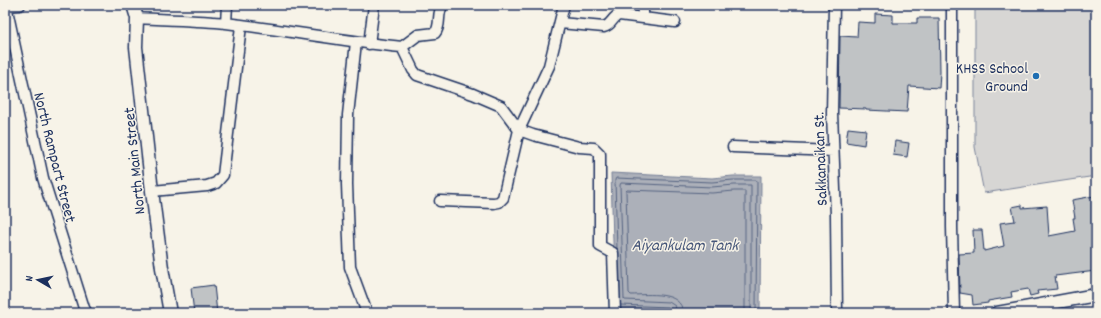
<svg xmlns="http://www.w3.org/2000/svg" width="1101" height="318" viewBox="0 0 1101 318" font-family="Dekko,sans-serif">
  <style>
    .green { fill: #d7d6d4; stroke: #798299 }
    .water { fill: #acb0b9; stroke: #727c95 }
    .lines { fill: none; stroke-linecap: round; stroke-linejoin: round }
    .shore { stroke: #556382; stroke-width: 1 }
    .building { fill: #c0c3c5; stroke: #1b2f5e }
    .minor-casing { stroke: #1b2f5e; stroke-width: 13 }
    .tertiary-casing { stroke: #1b2f5e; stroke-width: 15 }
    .minor { stroke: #f7f3e8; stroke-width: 10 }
    .tertiary { stroke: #f7f3e8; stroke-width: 12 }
    .poi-dot { fill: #1f6fb2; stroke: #f7f3e8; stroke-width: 1.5 }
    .labels { text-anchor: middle; stroke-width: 3; stroke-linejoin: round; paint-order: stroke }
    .poi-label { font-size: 16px; fill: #1b2f5e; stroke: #f7f3e8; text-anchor: end }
    .street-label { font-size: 16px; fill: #1b2f5e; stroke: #f7f3e8 }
    .water-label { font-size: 17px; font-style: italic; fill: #465679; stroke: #f7f3e8 }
  </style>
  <rect width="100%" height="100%" fill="#f7f3e8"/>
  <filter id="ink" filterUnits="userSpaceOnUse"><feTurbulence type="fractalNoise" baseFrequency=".025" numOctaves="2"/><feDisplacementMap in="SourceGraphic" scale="8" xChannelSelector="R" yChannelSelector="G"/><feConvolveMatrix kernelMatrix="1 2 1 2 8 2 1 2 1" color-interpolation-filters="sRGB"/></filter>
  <g filter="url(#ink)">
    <path class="green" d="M975,5H1096V176L984,193L975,147Z"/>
    <path class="water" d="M611,173L712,178L733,176H761L760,313H716L615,309Z"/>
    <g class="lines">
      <path class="shore" d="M617,249L615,180L616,178L712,182L733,180H756L757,182L756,313
        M621,305L668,307L671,309L672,313
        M677,313L675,306L669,302L625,300L624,299L620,185L621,183L712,187L734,185H751V313
        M683,313C682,290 648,295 631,295L629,293L626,191L627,190L712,193L734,191H745V313"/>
    </g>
    <path class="building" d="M875,14L893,15V23H917V18H939L940,72L939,88L909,86L907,112L866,110V109L839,108L840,36L857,37L858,22L875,23Z
      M848,128L866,130L864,145L846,142Z
      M895,141L909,143L907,157L893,155Z
      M1094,196L1096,208V271L1055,276L1057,289L1037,291L1038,294L1030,296L1028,289L1011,292L1012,297L988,301V303L973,305L972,295L960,293L959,254L974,253L973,230H982L984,251L1004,246L1000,223L1015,221L1012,207L1022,205V208L1047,206L1049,236L1075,231L1073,218H1075L1072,200Z
      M214,285L217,313H194L191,288Z"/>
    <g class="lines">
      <defs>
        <path id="minor" d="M6,5L43,178L84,308L87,313
          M834,5L832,113L836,215L837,313
          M952,5V227L954,313
          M5,6L20,5
          M137,18C167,20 197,20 226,23C285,30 343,41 402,47L413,70L417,75L473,94L501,106L519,130L533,135L579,147L594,148L600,154V246L613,253L615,313
          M643,18V5
          M226,23L227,5
          M560,23L604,27C612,25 612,17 619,15L675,22
          M356,42L348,115L347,184L350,267L367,313
          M369,44L374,5
          M402,47L418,35L435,33C442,25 436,13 443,5
          M733,147L833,151
          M152,191L207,186L216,183L223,175L241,26
          M440,201L494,203L499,202L503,198L519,130L549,66L564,5"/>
        <path id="tertiary" d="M133,5L137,18L136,47L152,191L162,268L170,313
          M997,313L1096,295"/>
      </defs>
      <use href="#minor" class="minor-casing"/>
      <use href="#tertiary" class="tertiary-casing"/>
      <use href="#minor" class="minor"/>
      <use href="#tertiary" class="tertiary"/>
    </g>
  </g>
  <circle class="poi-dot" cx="1036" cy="76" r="4"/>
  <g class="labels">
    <g class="poi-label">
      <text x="1028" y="73">KHSS School<tspan x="1028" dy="18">Ground</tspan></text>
    </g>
    <g class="street-label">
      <text transform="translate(56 157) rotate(76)" y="6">North Rampart Street</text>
      <text transform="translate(819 159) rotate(-92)" y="6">Sakkanaikan St.</text>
      <text transform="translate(133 161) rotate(-96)" y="6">North Main Street</text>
    </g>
    <g class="water-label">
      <text x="685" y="250">Aiyankulam Tank</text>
    </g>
  </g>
  <rect width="1101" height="318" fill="none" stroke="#f7f3e8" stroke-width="20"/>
  <rect x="10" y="10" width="1081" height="298" fill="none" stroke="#1b2f5e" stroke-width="1.5" filter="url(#ink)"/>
  <g transform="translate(38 280) rotate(279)" stroke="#f7f3e8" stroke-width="3" paint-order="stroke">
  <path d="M0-3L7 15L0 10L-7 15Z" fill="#1b2f5e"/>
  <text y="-6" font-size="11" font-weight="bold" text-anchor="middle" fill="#1b2f5e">N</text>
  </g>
</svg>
